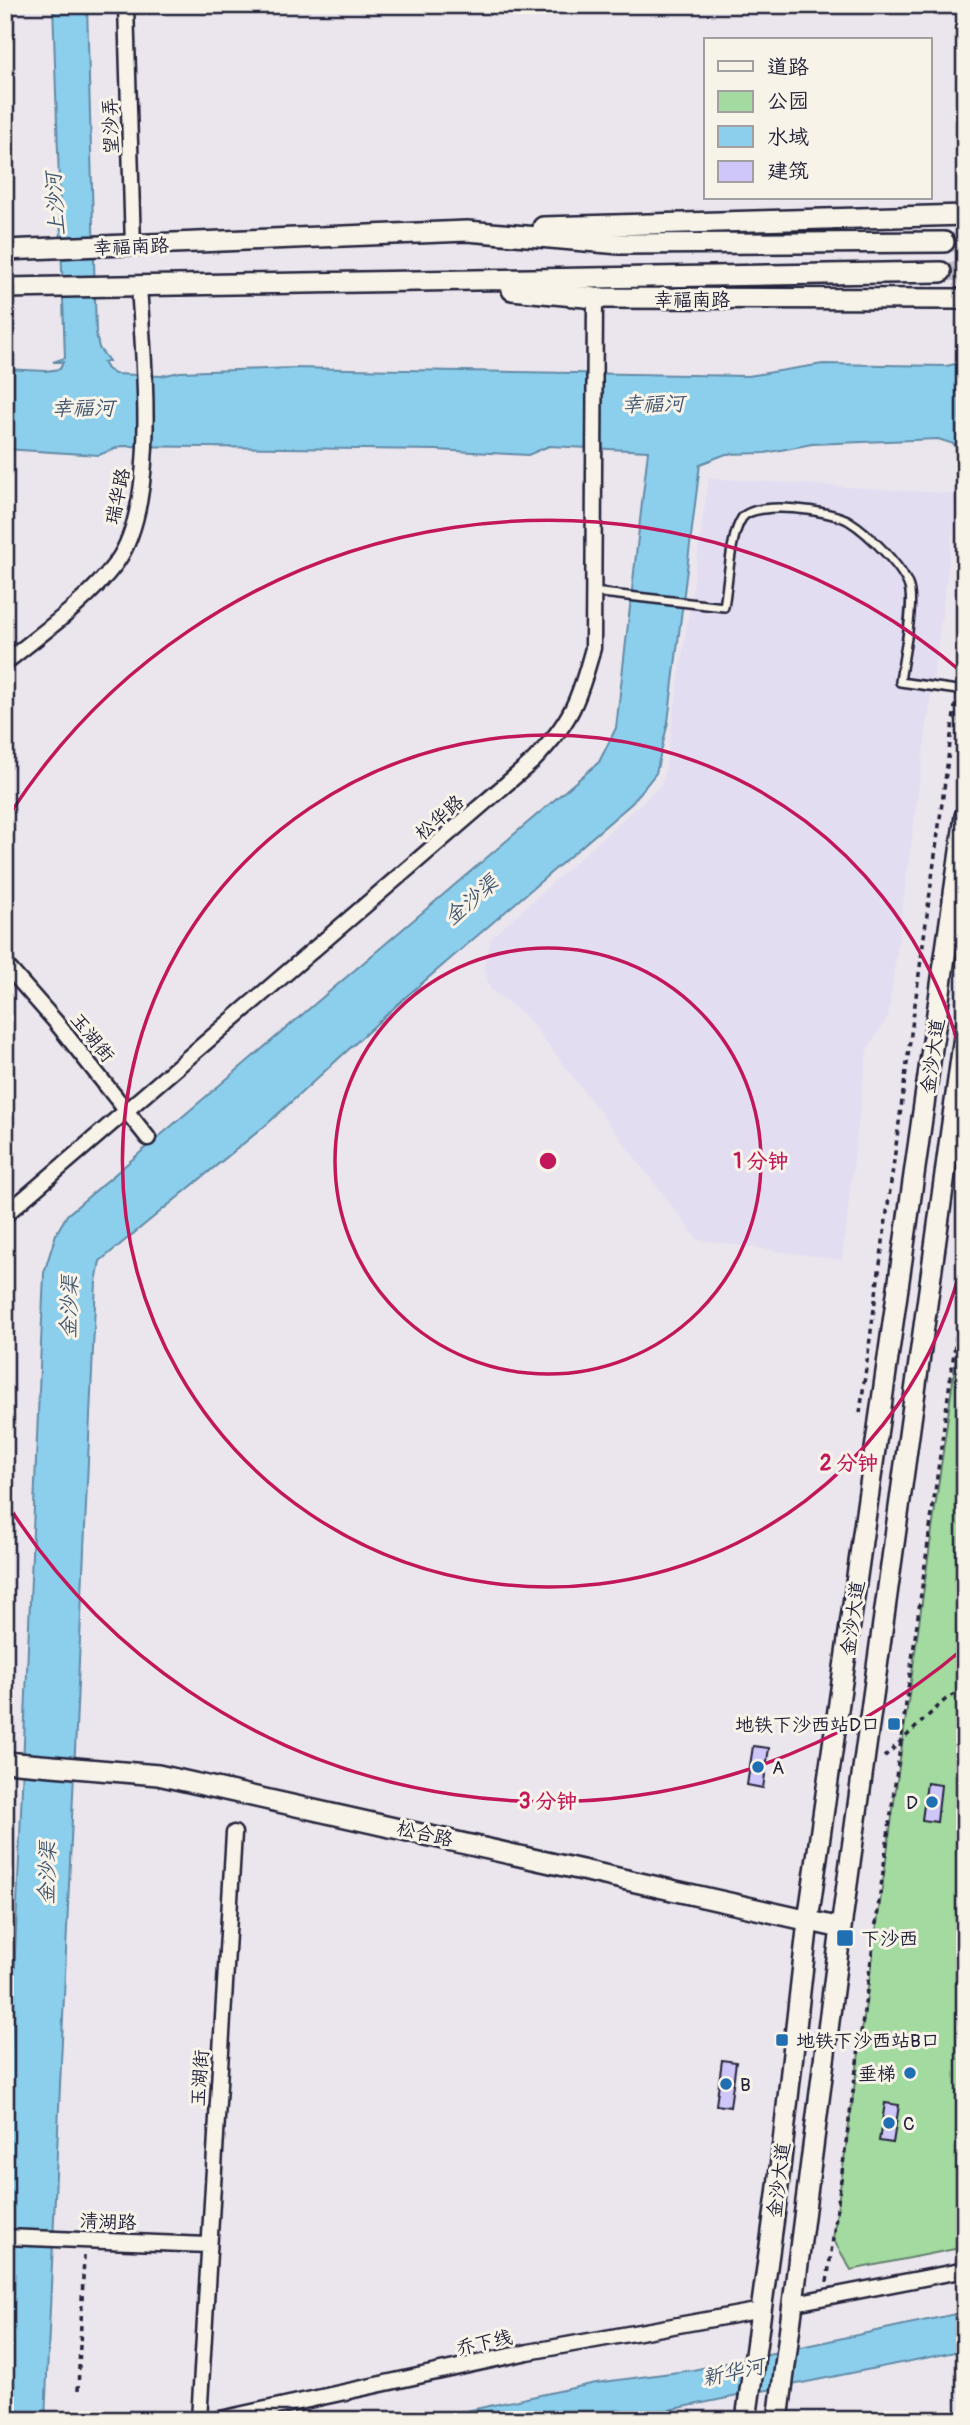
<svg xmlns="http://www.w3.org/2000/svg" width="970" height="2425" viewBox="0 0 970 2425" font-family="Pangolin,'LXGW WenKai TC',sans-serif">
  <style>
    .built { fill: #e3ddf1 }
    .green { fill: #a2da9f; stroke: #627e6d; stroke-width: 2 }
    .water { fill: #8ccfed; stroke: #628aa6; stroke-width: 2 }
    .building { fill: #cfc7f9; stroke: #22223b; stroke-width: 2 }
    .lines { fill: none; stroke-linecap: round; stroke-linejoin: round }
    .secondary-tunnel { stroke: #c3bfc9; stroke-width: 19; stroke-dasharray: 19 10; stroke-linecap: butt }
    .lane-casing { stroke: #22223b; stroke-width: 12 }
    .street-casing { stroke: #22223b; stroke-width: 19 }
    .secondary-casing { stroke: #22223b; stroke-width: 24 }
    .path { stroke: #22223b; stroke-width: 3.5; stroke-dasharray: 5 5; stroke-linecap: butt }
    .lane { stroke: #f7f3e8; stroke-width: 7 }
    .street { stroke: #f7f3e8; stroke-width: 14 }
    .secondary { stroke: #f7f3e8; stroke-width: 19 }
    .ring { fill: none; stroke: #c2185b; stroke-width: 3.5 }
    .poi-dot { fill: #1f6fb2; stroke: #f7f3e8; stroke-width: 2.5 }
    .labels { text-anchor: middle; stroke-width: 6; stroke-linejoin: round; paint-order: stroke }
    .street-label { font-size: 19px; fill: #22223b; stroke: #f7f3e8 }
    .poi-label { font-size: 19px; fill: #22223b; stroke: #f7f3e8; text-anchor: start }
    .water-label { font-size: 21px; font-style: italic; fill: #425670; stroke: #f7f3e8 }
    .centre { fill: #c2185b; stroke: #f7f3e8; stroke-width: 3.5 }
    .ring-label { font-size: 21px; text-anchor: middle; font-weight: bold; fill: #c2185b; stroke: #f7f3e8; stroke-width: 6; stroke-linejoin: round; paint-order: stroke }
  </style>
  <rect width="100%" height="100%" fill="#ebe6ed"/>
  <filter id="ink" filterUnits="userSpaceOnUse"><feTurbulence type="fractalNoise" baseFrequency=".0143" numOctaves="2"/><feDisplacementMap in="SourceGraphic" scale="14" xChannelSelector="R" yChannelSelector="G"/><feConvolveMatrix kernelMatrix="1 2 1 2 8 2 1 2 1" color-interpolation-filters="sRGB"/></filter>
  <g filter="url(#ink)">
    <path class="built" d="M709,478L958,494L888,1017L867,1050L842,1260L698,1240L526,1016L490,989L484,967L491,938L661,785L665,771Z"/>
    <path class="green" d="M965,1294V2247L851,2270L833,2239Z"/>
    <path class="water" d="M53,5H87L96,334L99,348L109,361L103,362L107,369L115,374L161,376L180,372L292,368L748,376L823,364L946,366L965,362V462L954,444L938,439L812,444L765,453L726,454L700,464L668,722L656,773L632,803L407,996L266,1125L100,1261L96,1282L45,2420H5V2186L44,1273L56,1234L67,1215L599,762L616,728L648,451L549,446L528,455L436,450L121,446L99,455L5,449V369L46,371L60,369L63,362H53L65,358Z
      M965,2312V2350L619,2420H424L596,2383L693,2370Z"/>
    <path class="building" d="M753,1746L769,1748L763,1788L747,1785Z
      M927,1783L941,1785L937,1822L922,1820Z
      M722,2060L736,2062L730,2107L716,2105Z
      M885,2103L899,2105L893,2143L879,2141Z"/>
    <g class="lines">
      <path class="secondary-tunnel" d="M944,242H965
        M941,272L965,271"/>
      <defs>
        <path id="lane" d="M593,592L724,607C728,585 730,535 742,518C755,500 831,510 849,521C867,532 908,571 910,592C913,614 903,658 900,682L965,691"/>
        <path id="street" d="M126,5L133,247
          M5,663C43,632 87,602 116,563C160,503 143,357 139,285
          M5,964L55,1021L148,1138
          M5,1215L533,761C571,722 579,700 593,648L595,298
          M5,2237L208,2245
          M795,2303L965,2270
          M199,2420L234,1833
          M216,2420L528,2352L762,2310"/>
        <path id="secondary" d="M543,227L965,215
          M5,250L467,231L620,244L944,242
          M5,288L941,272
          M512,290L595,298L965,299
          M5,1762L158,1775L841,1928
          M746,2420L777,2195L808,1921L965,816
          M778,2420L841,1928L965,1029"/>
      </defs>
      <use href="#lane" class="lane-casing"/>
      <use href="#street" class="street-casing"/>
      <use href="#secondary" class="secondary-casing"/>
      <path class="path" d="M959,678L965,628
        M860,1413L956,699
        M884,1757L945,1700L965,1688
        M827,2282L965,1272
        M78,2390L84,2256"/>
      <use href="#lane" class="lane"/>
      <use href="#street" class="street"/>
      <use href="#secondary" class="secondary"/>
    </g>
  </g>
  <g class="ring">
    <circle cx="548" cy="1161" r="213"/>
    <path d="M965 1250A426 426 0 1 1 965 1072"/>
    <path d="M964 1648A640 640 0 0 1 8 1505M8 817A640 640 0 0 1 964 674"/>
  </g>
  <g class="poi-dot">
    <rect x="887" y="1717" width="14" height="14" rx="3.5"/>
    <circle cx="758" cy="1767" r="7"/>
    <circle cx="932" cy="1802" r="7"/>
    <rect x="836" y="1929" width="18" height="18" rx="3.5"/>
    <rect x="775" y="2033" width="14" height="14" rx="3.5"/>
    <circle cx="910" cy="2073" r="7"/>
    <circle cx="726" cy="2084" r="7"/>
    <circle cx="889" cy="2123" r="7"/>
  </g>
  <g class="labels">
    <g class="street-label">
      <text transform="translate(110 126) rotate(-92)" y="7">望沙弄</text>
      <text transform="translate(131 246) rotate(-2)" y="7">幸福南路</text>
      <text x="692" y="306">幸福南路</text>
      <text transform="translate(117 496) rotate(-78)" y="7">瑞华路</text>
      <text transform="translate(439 817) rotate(-41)" y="7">松华路</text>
      <text transform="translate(93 1037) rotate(51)" y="7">玉湖街</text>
      <text transform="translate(932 1056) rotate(-82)" y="7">金沙大道</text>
      <text transform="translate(852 1618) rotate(-82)" y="7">金沙大道</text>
      <text transform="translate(425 1833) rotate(13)" y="7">松合路</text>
      <text transform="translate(199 2078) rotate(-86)" y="7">玉湖街</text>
      <text transform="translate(778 2180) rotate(-83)" y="7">金沙大道</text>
      <text transform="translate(108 2221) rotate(2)" y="7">清湖路</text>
      <text transform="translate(484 2342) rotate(-12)" y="7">乔下线</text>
    </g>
    <g class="poi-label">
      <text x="880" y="1731" text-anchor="end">地铁下沙西站D口</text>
      <text x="772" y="1774">A</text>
      <text x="918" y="1809" text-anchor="end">D</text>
      <text x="861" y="1945">下沙西</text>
      <text x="796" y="2047">地铁下沙西站B口</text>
      <text x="896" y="2080" text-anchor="end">垂梯</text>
      <text x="740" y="2091">B</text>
      <text x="903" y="2130">C</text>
    </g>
    <g class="water-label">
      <text transform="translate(55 204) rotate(-94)" y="7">上沙河</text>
      <text transform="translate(653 404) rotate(-1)" y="7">幸福河</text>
      <text x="83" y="415">幸福河</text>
      <text transform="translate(471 900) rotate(-41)" y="7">金沙渠</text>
      <text transform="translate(69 1307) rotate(-88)" y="7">金沙渠</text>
      <text transform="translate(47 1873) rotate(-88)" y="7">金沙渠</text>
      <text transform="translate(733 2372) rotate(-12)" y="7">新华河</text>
    </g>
  </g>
  <circle cx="548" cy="1161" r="10" class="centre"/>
  <g class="ring-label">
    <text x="761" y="1168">1 分钟</text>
    <text x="849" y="1470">2 分钟</text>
    <text x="548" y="1808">3 分钟</text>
  </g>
  <rect width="970" height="2425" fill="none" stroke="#f7f3e8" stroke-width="28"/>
  <rect x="14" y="14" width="942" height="2397" fill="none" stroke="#22223b" stroke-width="2.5" filter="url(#ink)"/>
  <rect x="704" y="38" width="228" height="161" fill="#f7f3e8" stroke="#a29fa3" stroke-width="2"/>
  <rect x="718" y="61" width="35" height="10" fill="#f7f3e8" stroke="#a29fa3" stroke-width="2"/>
  <text x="767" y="74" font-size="21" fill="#22223b">道路</text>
  <rect x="718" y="91" width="35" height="21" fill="#a2da9f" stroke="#a29fa3" stroke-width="2"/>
  <text x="767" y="108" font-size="21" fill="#22223b">公园</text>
  <rect x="718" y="126" width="35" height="21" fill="#8ccfed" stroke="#a29fa3" stroke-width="2"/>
  <text x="767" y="144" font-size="21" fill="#22223b">水域</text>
  <rect x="718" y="161" width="35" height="21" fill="#cfc7f9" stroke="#a29fa3" stroke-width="2"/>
  <text x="767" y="178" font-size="21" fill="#22223b">建筑</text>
</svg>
